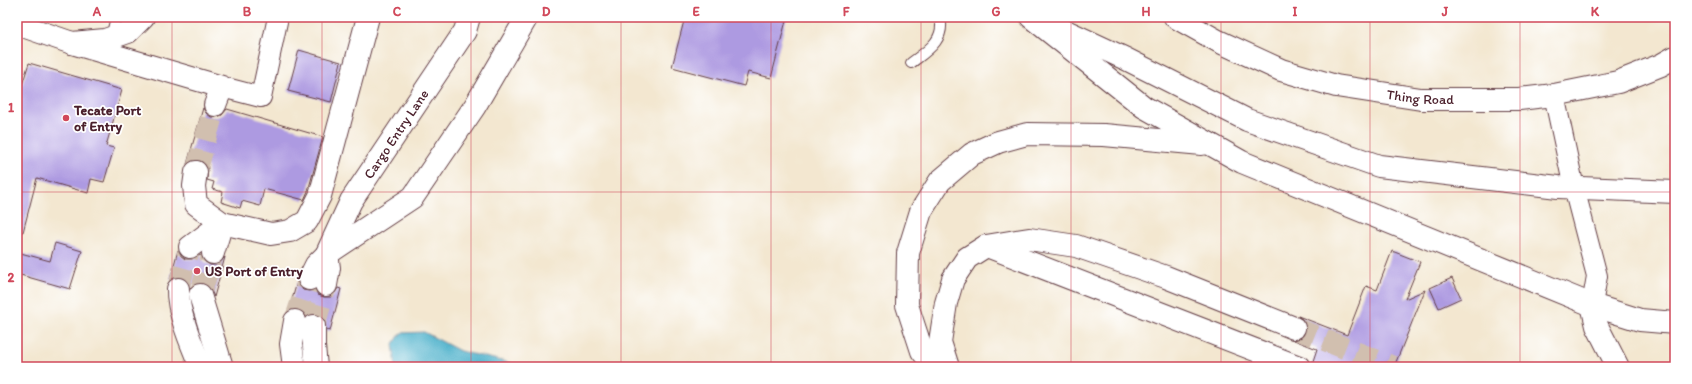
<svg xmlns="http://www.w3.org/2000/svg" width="1692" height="384" viewBox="0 0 1692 384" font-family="Itim,sans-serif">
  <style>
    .water { fill: #4bb0ca; stroke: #4a687a }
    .building { fill: #ad9ae1 }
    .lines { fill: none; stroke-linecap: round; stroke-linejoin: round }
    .highway-tunnel { stroke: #d1bfaf; stroke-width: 22; stroke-dasharray: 22 11; stroke-linecap: butt }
    .lane-casing { stroke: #633d44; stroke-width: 12 }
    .street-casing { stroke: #633d44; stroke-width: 22 }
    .secondary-casing { stroke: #633d44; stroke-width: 24 }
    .highway-casing { stroke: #633d44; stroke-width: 24 }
    .lane { stroke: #fff; stroke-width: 10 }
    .street { stroke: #fff; stroke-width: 20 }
    .secondary { stroke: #fff; stroke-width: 22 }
    .highway { stroke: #fff; stroke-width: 22 }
    .grid { fill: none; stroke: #d1495b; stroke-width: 1; stroke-opacity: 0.55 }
    .poi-dot { fill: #d1495b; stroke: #fff; stroke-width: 1.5 }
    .labels { text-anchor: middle; stroke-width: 3.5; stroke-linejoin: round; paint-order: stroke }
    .street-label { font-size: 14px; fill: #4a1f2b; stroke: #fff }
    .poi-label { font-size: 14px; font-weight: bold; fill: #4a1f2b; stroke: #fff; text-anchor: start }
    .neatline { fill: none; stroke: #d1495b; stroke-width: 1.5 }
    .grid-label { font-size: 13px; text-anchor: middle; font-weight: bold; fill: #d1495b }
  </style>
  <rect width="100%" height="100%" fill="#fff"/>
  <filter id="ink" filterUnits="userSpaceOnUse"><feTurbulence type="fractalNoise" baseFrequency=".025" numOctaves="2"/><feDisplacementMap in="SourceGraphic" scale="8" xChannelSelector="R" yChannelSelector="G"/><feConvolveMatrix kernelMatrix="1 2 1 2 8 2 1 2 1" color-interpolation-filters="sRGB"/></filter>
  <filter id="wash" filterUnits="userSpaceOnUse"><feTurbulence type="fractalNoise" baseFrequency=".012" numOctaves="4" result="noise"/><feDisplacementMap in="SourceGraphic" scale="16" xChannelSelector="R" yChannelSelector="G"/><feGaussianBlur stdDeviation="0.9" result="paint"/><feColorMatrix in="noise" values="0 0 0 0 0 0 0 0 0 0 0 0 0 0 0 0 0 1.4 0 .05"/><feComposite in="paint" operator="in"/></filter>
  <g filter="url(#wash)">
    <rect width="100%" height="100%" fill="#f3e7d0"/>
    <path class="water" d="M424,332L460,351L527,367H396L393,345L401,333Z"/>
    <g id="blocks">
      <path class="building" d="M685,17H787L771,78L748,72L744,86L672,67Z
        M299,50L341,62L331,102L288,91Z
        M29,63L122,90L106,146L114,148L104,182L91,179L88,193L37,178L23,232L17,231V84L22,85Z
        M203,108L206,113L211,117H217L222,115L227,109L323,137L308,191L304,200L264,189L260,206L242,201L240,208L221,202L223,192L212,189L214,182L207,180L208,168L204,162L197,160H192L187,164Z
        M55,243L82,251L70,289L17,274V252L50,261Z
        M178,250L180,255L185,259H192L201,255L204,261L210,265H216L225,257L214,297L209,286L203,283H196L190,288L188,282L183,278L177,277L170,280Z
        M1392,251L1420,262L1405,299L1425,290L1394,367H1311L1317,349L1294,340L1301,338L1306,332V327L1304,321L1298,316L1347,335L1366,286L1377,290Z
        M1452,278L1461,298L1439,308L1430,288Z
        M297,282L303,290L309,291L315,290L318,295L324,297H331L335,293L338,288L341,289L330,331L326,330L325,320L320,315L314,314L307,316L303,312L298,309L289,310Z"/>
    </g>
  </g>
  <g filter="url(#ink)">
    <use href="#blocks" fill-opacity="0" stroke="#633d44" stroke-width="1"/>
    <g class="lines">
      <path class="highway-tunnel" d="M196,172L215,105
        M178,289L190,247
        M200,295L213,253
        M295,321L309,279
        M314,326L326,285
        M1294,328L1393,367"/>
      <defs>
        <path id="lane" d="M111,38L116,17
          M911,63C927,51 946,40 940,17"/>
        <path id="street" d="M222,87L261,97L278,17
          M1554,95L1574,188L1597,276L1592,305"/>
        <g id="secondary">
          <path id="s1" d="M1175,17L1218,41L1281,70L1336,86L1421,99H1519L1554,95L1618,82L1661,65L1675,57"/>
        </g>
        <g id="highway">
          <path d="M1031,17L1144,107L1242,162L1592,305L1640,320L1675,323"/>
          <path d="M17,24L72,43L105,40L128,32L143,17"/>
          <path d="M1057,27L1126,59L1247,120L1379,166L1558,187L1675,192"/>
          <path d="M72,43L222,87L215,105"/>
          <path d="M196,172L194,186L196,204L222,223L271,234L290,231L307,221L320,196L368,17"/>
          <path d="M987,246L1299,367"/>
          <path d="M190,247L222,223"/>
          <path d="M213,253L222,223"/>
          <path id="s2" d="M327,253L351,201L465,31L469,17"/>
          <path d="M309,279L316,265L327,254L413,197L475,106L527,17"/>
          <path d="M326,285L329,268L327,254"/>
          <path d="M178,289C177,311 192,346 201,367"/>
          <path d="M200,295L222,367"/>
          <path d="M1592,305L1597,326L1618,367"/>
          <path d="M314,326V346L316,367"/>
          <path d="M294,367L291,344L295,321"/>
          <path d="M935,367L922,351L907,305L908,253L921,211L940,181L972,154L998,142L1027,134L1104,135L1202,144"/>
          <path d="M948,367L940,342L946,303L953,279L967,258L986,246L1029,239L1076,246L1166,277L1294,328"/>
        </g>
      </defs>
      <use href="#lane" class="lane-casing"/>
      <use href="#street" class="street-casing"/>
      <use href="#secondary" class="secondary-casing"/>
      <use href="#highway" class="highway-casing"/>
      <use href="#lane" class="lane"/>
      <use href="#street" class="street"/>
      <use href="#secondary" class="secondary"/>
      <use href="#highway" class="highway"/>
    </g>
  </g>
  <path class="grid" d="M172,17V367M322,17V367M471,17V367M621,17V367M771,17V367M921,17V367M1071,17V367M1221,17V367M1370,17V367M1520,17V367M17,192H1675"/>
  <g class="poi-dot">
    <circle cx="66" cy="118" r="4"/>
    <circle cx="197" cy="271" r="4"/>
  </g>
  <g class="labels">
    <g class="street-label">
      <text dy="5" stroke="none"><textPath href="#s1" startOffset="261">Thing Road</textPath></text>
      <text dy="5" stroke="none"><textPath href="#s2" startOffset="138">Cargo Entry Lane</textPath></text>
    </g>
    <g class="poi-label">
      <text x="74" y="115">Tecate Port<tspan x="74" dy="16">of Entry</tspan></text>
      <text x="205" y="276">US Port of Entry</text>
    </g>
  </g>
  <rect width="1692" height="384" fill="none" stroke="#fff" stroke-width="44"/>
  <rect x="22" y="22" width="1648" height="340" class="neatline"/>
  <g class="grid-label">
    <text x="97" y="16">A</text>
    <text x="247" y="16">B</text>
    <text x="397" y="16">C</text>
    <text x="546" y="16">D</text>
    <text x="696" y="16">E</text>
    <text x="846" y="16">F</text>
    <text x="996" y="16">G</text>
    <text x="1146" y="16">H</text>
    <text x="1295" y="16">I</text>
    <text x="1445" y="16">J</text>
    <text x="1595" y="16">K</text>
    <text x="11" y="112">1</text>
    <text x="11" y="282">2</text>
  </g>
</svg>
